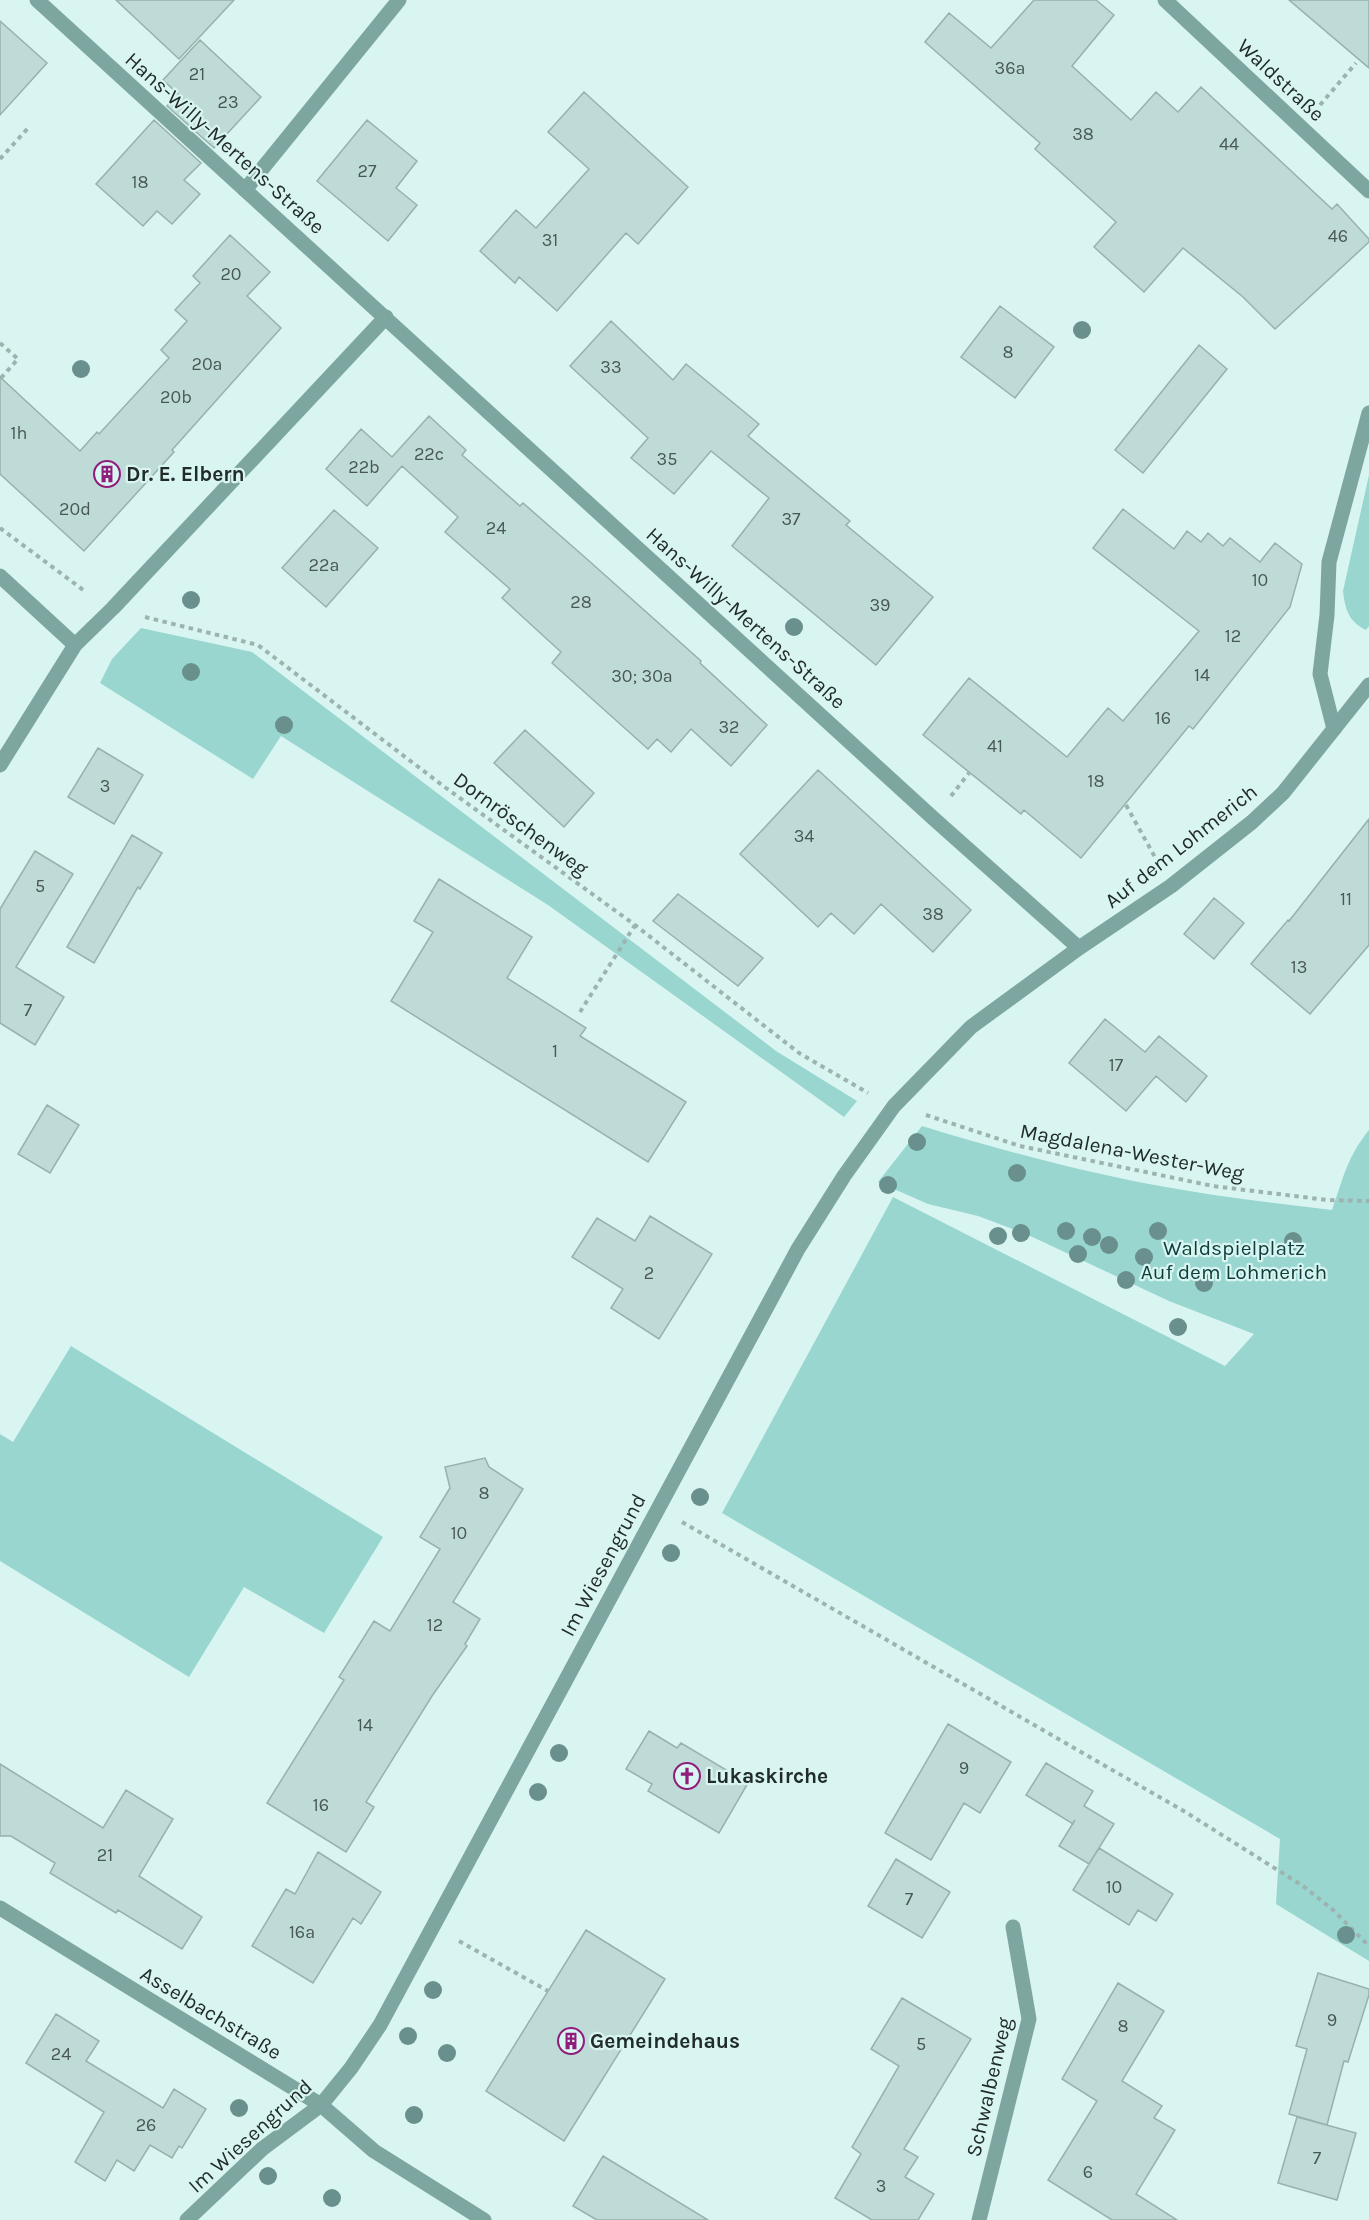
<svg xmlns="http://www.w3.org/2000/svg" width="1369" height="2220" viewBox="0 0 1369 2220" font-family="Karla,sans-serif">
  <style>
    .green { fill: #98d6cf }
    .building { fill: #bfdbd7; stroke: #97b1ad; stroke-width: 1.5 }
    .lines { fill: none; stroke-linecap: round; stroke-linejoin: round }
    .path { stroke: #9db3b0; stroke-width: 4; stroke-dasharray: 4.5 4.5; stroke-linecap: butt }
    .lane { stroke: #7ea6a0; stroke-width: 15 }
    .street { stroke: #7ea6a0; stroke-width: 15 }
    .tree { fill: #69908c }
    .labels { text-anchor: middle; stroke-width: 4.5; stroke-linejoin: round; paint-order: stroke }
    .number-label { font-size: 18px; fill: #485855 }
    .street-label { font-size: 21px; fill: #212c2a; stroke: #d9f5f1 }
    .poi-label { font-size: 21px; font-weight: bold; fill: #212c2a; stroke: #d9f5f1; text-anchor: start }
    .park-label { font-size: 21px; fill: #0d3e3a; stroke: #d9f5f1 }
  </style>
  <rect width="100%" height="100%" fill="#d9f5f1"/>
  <path class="green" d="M1369,475V626L1366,630C1349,622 1345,609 1343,591Z
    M141,628L252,652L776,1051L857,1101L844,1117L548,905L281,736L253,779L100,683L112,659Z
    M922,1126C1017,1155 1116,1181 1214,1195C1253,1201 1293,1205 1332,1210C1343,1179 1347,1157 1369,1130V1961L1276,1904L1280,1839L722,1513L893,1197L1225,1366L1254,1334L1169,1301L1026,1234L978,1216L928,1204L878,1182Z
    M71,1346L383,1537L324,1633L244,1587L189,1677L0,1561V1434L13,1442Z"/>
  <path class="building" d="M116,0H234L179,59Z
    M1034,0H1096L1114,15L1072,66L1131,120L1156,92L1178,112L1201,87L1332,209L1337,204L1369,239V242L1275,329L1243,297L1183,248L1144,292L1094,247L1116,222L1035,149L1040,143L925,42L949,13L991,48Z
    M1289,0H1369V68Z
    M0,21L47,63L0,115Z
    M200,40L261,97L214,148L167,106L178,94L163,80Z
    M584,92L688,187L638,244L626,233L557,311L519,277L515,283L480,251L516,210L536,228L589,169L548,132Z
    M154,120L201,163L184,180L200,194L172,224L157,211L143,226L96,184Z
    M367,120L417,161L396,188L417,205L388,241L317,181Z
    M230,235L270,272L247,296L281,328L172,450L174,452L84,551L0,474V377L80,451L97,432L99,434L169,358L161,350L187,321L175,310L200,283L193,276Z
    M1000,306L1054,347L1015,398L961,357Z
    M611,321L673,380L686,364L759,424L748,436L850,521L846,525L933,597L876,665L732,546L769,498L711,451L674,494L631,458L648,438L570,366Z
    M1199,345L1227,369L1143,473L1115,450Z
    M429,416L466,450L462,455L520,506L523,503L588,560L701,661L700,663L767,725L731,766L691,729L671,752L657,739L648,749L552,663L561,652L502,598L510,589L445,532L458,517L402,466L367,506L326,469L361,429L392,457Z
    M1123,509L1174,549L1187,531L1201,542L1208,533L1223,546L1230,538L1260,562L1275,543L1302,564L1290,607L1193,729L1189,726L1081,858L1024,810L1021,814L923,735L969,678L1067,757L1108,708L1123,721L1199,631L1093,548Z
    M334,510L378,548L326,607L282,568Z
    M525,730L594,793L564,827L494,763Z
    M98,748L143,775L114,824L68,797Z
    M818,770L971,910L933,952L881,904L854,934L831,913L818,927L740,854Z
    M1369,819V945L1310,1014L1251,964L1288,920L1289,921Z
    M132,835L162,853L140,889L138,887L94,963L67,947Z
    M35,851L73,874L16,967L64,997L35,1045L0,1023V909Z
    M439,879L532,937L507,978L586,1028L580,1036L686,1102L648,1162L391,1001L433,932L414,921Z
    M678,894L763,958L738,986L653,921Z
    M1214,898L1244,923L1214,959L1184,934Z
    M1105,1019L1145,1052L1159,1036L1207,1076L1186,1102L1156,1076L1126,1111L1069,1063Z
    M47,1105L79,1125L50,1173L18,1154Z
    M650,1216L712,1254L659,1339L611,1308L623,1289L572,1257L597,1218L635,1241Z
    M485,1458L489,1467L523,1489L453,1602L480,1619L465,1644L467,1646L432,1696L366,1802L374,1807L346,1852L267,1803L344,1680L339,1677L374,1621L390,1631L440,1549L420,1537L450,1488L445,1467Z
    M948,1724L1011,1762L980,1813L964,1803L931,1860L885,1833Z
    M649,1731L677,1748L681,1743L748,1783L719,1833L648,1791L652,1784L626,1769Z
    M1046,1763L1093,1791L1084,1806L1114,1824L1089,1864L1059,1846L1075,1820L1073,1824L1026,1795Z
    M0,1764L103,1828L126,1790L173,1819L139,1876L202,1917L182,1949L118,1910L116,1913L50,1873L55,1863L11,1836H0Z
    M1099,1848L1173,1894L1156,1921L1138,1910L1129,1925L1073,1890Z
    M318,1852L381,1892L361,1924L353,1918L313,1983L252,1946L286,1889L295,1894Z
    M896,1859L950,1892L922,1938L868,1906Z
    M586,1930L665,1979L564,2141L486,2091Z
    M1318,1973L1369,1989V1995L1348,2062L1344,2061L1327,2125L1289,2114L1307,2049L1296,2046Z
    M1118,1983L1164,2011L1122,2081L1162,2106L1154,2118L1175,2130L1136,2194L1177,2220H1112L1048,2180L1097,2101L1062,2079Z
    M902,1998L971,2039L904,2149L918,2157L905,2177L934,2194L918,2220H872L835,2198L861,2154L852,2147L899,2066L871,2049Z
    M56,2014L99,2041L86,2061L163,2108L174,2089L206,2109L182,2148L179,2146L172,2158L150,2145L134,2171L117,2160L105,2181L75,2162L104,2112L26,2063Z
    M1297,2117L1356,2133L1337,2200L1278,2183Z
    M603,2156L708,2220H597L573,2206Z"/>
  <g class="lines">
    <path class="path" d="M1320,105L1356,63
      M0,159L29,127
      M0,343L18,359L1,378
      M0,528L86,592
      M145,617L258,645L446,788L635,925L799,1053L868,1093
      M951,796L969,773
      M1126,805L1156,859
      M580,1012L635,925
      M926,1115L1020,1146L1213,1186L1327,1200L1369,1201
      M682,1522L1187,1813L1303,1886L1332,1909L1369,1946
      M459,1941L548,1991"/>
    <path class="lane" d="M245,190L399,0
      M1334,729L1320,674L1327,615L1329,562L1369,413"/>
    <path class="street" d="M37,0L933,818L1079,948
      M1165,0L1369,191
      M0,576L75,645
      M0,765L75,645L113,608L386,317
      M0,1908L321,2105L374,2151L484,2220
      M187,2220L262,2149L321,2105L351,2068L380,2025L798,1249L844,1176L894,1106L971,1027L1079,948L1171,886L1252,822L1283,793L1369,685
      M979,2220L1029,2019L1013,1927"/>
  </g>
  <g class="tree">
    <circle cx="1082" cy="330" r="9"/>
    <circle cx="81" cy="369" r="9"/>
    <circle cx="191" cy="600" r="9"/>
    <circle cx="794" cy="627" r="9"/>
    <circle cx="191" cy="672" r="9"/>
    <circle cx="284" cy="725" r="9"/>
    <circle cx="917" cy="1142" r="9"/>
    <circle cx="1017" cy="1173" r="9"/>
    <circle cx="888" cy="1185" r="9"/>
    <circle cx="1066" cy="1231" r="9"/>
    <circle cx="1158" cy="1231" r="9"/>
    <circle cx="1021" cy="1233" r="9"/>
    <circle cx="998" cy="1236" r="9"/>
    <circle cx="1092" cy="1237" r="9"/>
    <circle cx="1293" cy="1241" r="9"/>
    <circle cx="1109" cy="1245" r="9"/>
    <circle cx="1078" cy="1254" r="9"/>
    <circle cx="1144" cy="1257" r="9"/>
    <circle cx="1126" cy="1280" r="9"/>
    <circle cx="1204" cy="1283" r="9"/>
    <circle cx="1178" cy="1327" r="9"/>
    <circle cx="700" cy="1497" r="9"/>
    <circle cx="671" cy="1553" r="9"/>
    <circle cx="559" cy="1753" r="9"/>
    <circle cx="538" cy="1792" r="9"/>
    <circle cx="1346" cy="1935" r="9"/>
    <circle cx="433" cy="1990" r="9"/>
    <circle cx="408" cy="2036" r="9"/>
    <circle cx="447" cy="2053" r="9"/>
    <circle cx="239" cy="2108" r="9"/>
    <circle cx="414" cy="2115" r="9"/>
    <circle cx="268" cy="2176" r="9"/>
    <circle cx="332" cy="2198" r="9"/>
  </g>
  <defs>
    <symbol id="building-ring" viewBox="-11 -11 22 22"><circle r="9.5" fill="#d9f5f1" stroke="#901c7c" stroke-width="1.5"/><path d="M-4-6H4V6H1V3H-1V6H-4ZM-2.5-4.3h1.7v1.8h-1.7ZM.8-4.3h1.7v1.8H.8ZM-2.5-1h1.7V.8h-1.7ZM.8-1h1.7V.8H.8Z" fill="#901c7c"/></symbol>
    <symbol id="church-ring" viewBox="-11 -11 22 22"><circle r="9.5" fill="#d9f5f1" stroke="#901c7c" stroke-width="1.5"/><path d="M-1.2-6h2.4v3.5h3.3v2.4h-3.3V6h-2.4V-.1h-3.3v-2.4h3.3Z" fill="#901c7c"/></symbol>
  </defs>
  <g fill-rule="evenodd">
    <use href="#building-ring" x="92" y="459" width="30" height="30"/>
    <use href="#church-ring" x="672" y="1761" width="30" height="30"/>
    <use href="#building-ring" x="556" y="2026" width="30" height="30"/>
  </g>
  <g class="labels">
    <g class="number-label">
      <text x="1010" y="74">36a</text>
      <text x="197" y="80">21</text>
      <text x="228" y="108">23</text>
      <text x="1083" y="140">38</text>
      <text x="1229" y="150">44</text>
      <text x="367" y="177">27</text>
      <text x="140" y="188">18</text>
      <text x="1338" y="242">46</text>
      <text x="550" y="246">31</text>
      <text x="231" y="280">20</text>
      <text x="1008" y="358">8</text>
      <text x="207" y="370">20a</text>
      <text x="611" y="373">33</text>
      <text x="176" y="403">20b</text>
      <text x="19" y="439">1h</text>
      <text x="429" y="460">22c</text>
      <text x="667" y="465">35</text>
      <text x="364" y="473">22b</text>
      <text x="75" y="515">20d</text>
      <text x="791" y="525">37</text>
      <text x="496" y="534">24</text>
      <text x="324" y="571">22a</text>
      <text x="1260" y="586">10</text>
      <text x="581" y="608">28</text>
      <text x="880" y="611">39</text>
      <text x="1233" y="642">12</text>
      <text x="1202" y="681">14</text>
      <text x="642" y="682">30; 30a</text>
      <text x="1163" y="724">16</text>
      <text x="729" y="733">32</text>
      <text x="995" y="752">41</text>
      <text x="1096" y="787">18</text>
      <text x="105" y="792">3</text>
      <text x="804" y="842">34</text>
      <text x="40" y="892">5</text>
      <text x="1346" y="905">11</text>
      <text x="933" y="920">38</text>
      <text x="1299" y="973">13</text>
      <text x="28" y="1016">7</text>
      <text x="555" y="1057">1</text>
      <text x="1116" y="1071">17</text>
      <text x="649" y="1279">2</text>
      <text x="484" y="1499">8</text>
      <text x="459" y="1539">10</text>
      <text x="435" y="1631">12</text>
      <text x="365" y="1731">14</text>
      <text x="964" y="1774">9</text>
      <text x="321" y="1811">16</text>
      <text x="105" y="1861">21</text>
      <text x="1114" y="1893">10</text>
      <text x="909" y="1905">7</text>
      <text x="302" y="1938">16a</text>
      <text x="1332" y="2026">9</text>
      <text x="1123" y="2032">8</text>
      <text x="921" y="2050">5</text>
      <text x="61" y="2060">24</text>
      <text x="146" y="2131">26</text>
      <text x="1317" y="2164">7</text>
      <text x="1088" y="2178">6</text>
      <text x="881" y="2192">3</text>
    </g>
    <g class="street-label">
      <text transform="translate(1281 80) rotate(43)" y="7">Waldstraße</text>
      <text transform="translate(225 143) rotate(42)" y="7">Hans-Willy-Mertens-Straße</text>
      <text transform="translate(746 618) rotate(42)" y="7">Hans-Willy-Mertens-Straße</text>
      <text transform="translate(521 824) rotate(36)" y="7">Dornröschenweg</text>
      <text transform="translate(1181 846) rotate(-38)" y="7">Auf dem Lohmerich</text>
      <text transform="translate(1132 1152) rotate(11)" y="7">Magdalena-Wester-Weg</text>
      <text transform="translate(603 1565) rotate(-62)" y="7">Im Wiesengrund</text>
      <text transform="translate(211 2013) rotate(31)" y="7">Asselbachstraße</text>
      <text transform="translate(989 2087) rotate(-77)" y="7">Schwalbenweg</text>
      <text transform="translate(250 2136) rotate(-42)" y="7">Im Wiesengrund</text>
    </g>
    <g class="poi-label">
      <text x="126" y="481">Dr. E. Elbern</text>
      <text x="706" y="1783">Lukaskirche</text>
      <text x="590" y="2048">Gemeindehaus</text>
    </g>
    <g class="park-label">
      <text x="1234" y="1255">Waldspielplatz<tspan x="1234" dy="24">Auf dem Lohmerich</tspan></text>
    </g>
  </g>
</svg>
